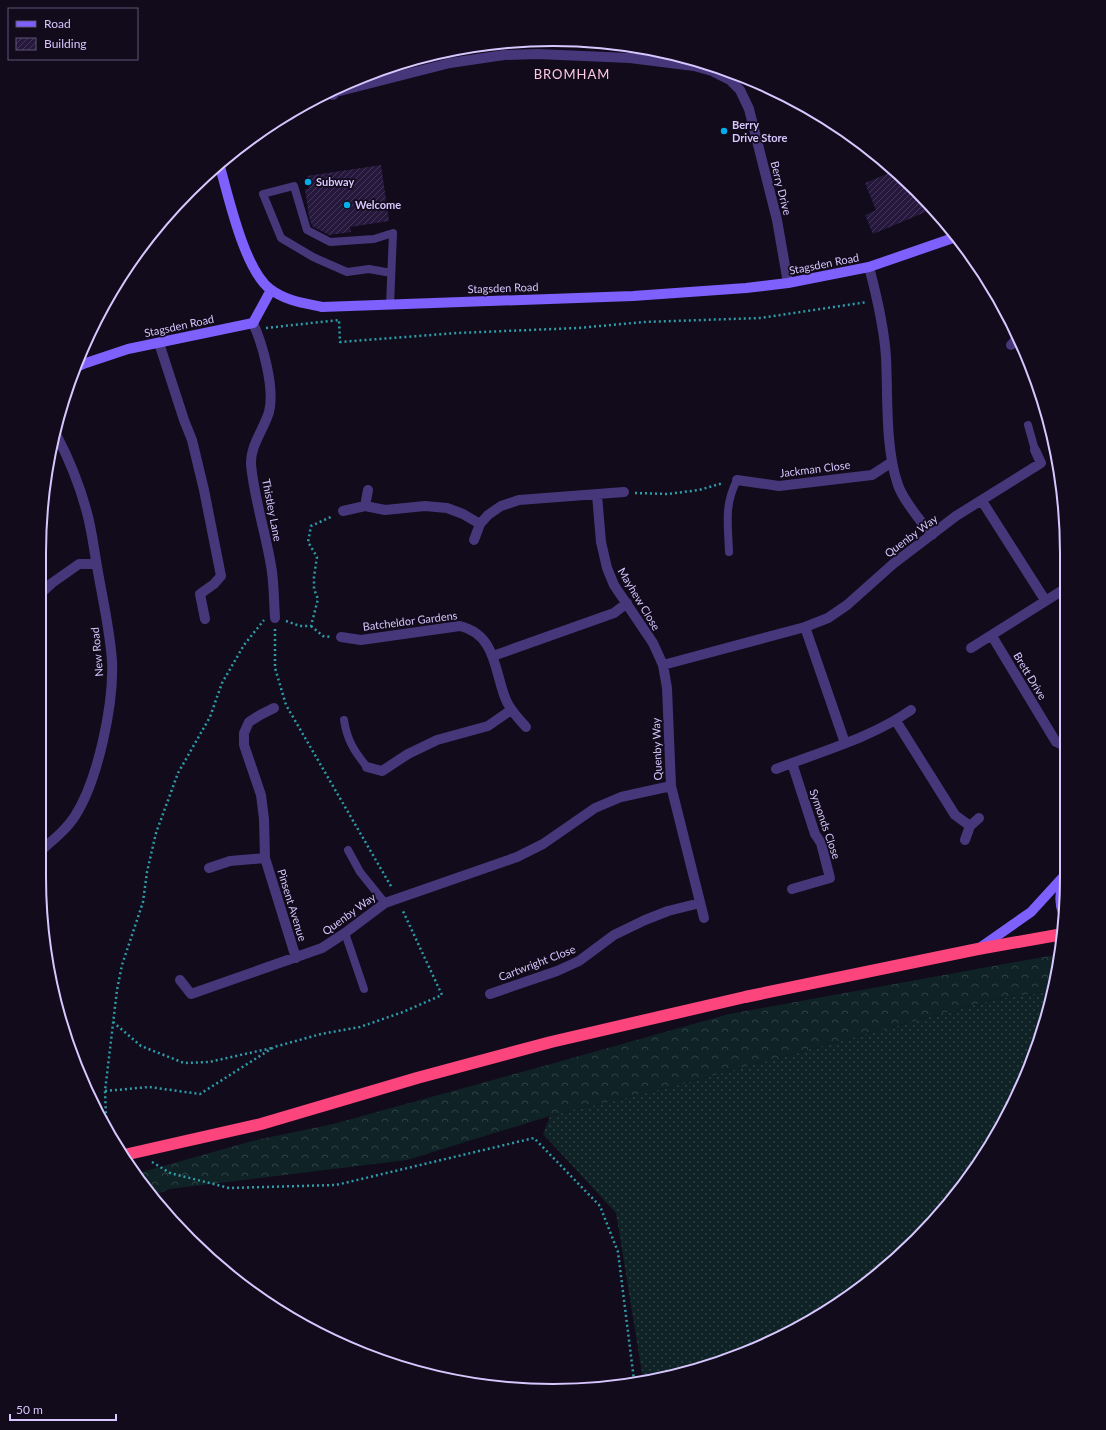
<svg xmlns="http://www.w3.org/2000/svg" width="1106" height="1430" viewBox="0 0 1106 1430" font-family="Lato,sans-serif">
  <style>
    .grass { fill: url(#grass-dots) }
    .forest { fill: url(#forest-crowns) }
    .building { fill: url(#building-hatch) }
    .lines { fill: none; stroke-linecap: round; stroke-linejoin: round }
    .path { stroke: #2e9daa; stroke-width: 2.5; stroke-dasharray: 2 3; stroke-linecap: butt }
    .lane { stroke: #45377a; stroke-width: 8 }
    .street { stroke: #45377a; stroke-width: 10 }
    .secondary { stroke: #7e60fc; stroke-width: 10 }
    .highway { stroke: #fc447d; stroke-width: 12 }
    .poi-dot { fill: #04adec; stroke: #110b1b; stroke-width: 1.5 }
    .labels { text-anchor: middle; stroke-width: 3.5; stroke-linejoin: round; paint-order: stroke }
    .poi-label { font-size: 11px; font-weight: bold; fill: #d7c7fe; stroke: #110b1b; text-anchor: start }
    .street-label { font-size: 11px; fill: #d7c7fe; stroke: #110b1b }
    .quarter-label { font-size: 13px; letter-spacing: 1px; fill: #fec9e1; stroke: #110b1b }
    .rim { fill: none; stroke: #d7c7fe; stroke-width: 2 }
  </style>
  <defs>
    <pattern id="grass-dots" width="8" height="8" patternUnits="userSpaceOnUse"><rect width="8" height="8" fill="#0f2225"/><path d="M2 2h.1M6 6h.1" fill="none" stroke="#314146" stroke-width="1.8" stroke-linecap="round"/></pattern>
    <pattern id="forest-crowns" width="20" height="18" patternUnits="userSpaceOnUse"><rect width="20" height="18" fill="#0f2225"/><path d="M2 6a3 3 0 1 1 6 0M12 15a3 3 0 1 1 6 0" fill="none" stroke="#314146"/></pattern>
    <pattern id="building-hatch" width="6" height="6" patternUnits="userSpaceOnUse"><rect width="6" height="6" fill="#25183c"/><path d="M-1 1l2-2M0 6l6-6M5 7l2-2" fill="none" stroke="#443859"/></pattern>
  </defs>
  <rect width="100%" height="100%" fill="#110b1b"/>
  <path class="grass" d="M1052,991L1040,1042L981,1162L917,1240L838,1304L718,1364L643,1379L616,1213L543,1134L550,1116L678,1085L996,999Z"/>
  <path class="forest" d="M1060,954L1052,991L996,999L678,1085L550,1116L407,1160L170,1189L155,1195L138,1173L256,1140L333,1124L540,1067L729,1014Z"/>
  <path class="building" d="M381,165L389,221L350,227L351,232L329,235L312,226L309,217L305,189H309L307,176Z
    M894,171L917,190L933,209L873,234L865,215L876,210L865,183Z"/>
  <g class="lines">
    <path class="path" d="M266,328L339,320L340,342L457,333L578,328L644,322L761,318L867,302
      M635,493L668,494L699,490L723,483
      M286,621L300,626H311L318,599L314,589V577L317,557L308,542L311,526L333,516
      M311,626L323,636L331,637
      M275,629V668L286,705L392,888
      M113,1022L141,1046L184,1063L209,1062L272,1048
      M105,1091L149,1087L200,1094L274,1047L321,1034L360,1027L403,1012L442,995L402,909
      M114,1142L106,1116L105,1091L117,990L122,965L143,902L147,872L156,833L178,773L210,717L222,683L244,645L264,620
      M152,1162L170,1173L229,1188L336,1185L534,1138L600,1206L618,1252L634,1380"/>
    <path class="lane" d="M277,121L291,116L299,109
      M390,305L393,233L374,239L330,242L307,230L294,186L263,194L281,238L313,257L347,272L369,269L391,273
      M1028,425L1035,450
      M729,552C728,524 724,505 737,480
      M344,720C347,740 354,751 367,767
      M348,850L360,872L385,903
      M345,933L364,989"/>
    <path class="street" d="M333,95L336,92L450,63L504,55L537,54L630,58L694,66L712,71L730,80L740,90L749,109L777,220L788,283
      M869,267C877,297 884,326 886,357C888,396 885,448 898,485C903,500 922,523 932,535
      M253,323C263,345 275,389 269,412C264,429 250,446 251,464C254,500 267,536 272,572C274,587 274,603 275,618
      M159,343L184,420L192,440L204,490L221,576L214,584L200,594L205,619
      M1011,345L1016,340
      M80,355L83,364
      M737,480L779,486L872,475L892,462
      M597,495L601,542L607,568L614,585L653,643L663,665L667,688L671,786L704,918
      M982,501L1045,600
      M365,506L368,490
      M343,511L365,506L385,510L425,506L447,508L463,514L480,524
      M474,540L480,524L488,515L501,506L519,500L624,492
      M40,594L52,583L79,564H96
      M805,627L845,743
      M992,636L1056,742L1063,745
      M341,637L361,640L460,626C497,635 494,672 506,700C510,710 519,719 526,727
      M971,648L1063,590
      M493,656L614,613L627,603
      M663,665L805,627L828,618L847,605L893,564L956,516L1041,463L1035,450
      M274,708L260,715L249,722L244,733V745L261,795L264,819L265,858L296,958
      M896,721L955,815L970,826
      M792,763L815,834L821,843L830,878L792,889
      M367,767L382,771L408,754L437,740L488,726L511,710
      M776,769C822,751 871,738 911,710
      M965,840L970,826L979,818
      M39,852C52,841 66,830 75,816C98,780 114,704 112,661C110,631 103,601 98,572C94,551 92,529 86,509C79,484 69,459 57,436
      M209,868L230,861L265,858
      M180,980L191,994L322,948L345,933L385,903L517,857L543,844L595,808L621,797L671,786
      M490,994L557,971L579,961L614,935L645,920L668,911L700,903"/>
    <path class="secondary" d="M219,163C228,195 244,269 270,289C286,301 304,303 322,307L633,296L746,288L788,283L869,267L956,237
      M75,368L83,364L128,349L253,323L271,290
      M1063,913C1059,902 1060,894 1063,883
      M978,949L1031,912L1063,877"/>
    <path class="highway" d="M124,1155L261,1124L417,1078L551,1042L745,997L978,949L1063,934"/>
  </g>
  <g class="poi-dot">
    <circle cx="724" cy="131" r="4"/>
    <circle cx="308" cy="182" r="4"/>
    <circle cx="347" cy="205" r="4"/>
  </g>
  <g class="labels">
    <g class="poi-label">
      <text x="732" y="129">Berry<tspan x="732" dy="13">Drive Store</tspan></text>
      <text x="316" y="186">Subway</text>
      <text x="355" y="209">Welcome</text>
    </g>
    <g class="street-label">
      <text transform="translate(781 188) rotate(76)" y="4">Berry Drive</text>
      <text transform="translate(824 264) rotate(-11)" y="4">Stagsden Road</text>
      <text transform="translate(503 288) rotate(-2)" y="4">Stagsden Road</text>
      <text transform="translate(179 326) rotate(-12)" y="4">Stagsden Road</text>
      <text transform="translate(815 469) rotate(-7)" y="4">Jackman Close</text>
      <text transform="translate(272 510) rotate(79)" y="4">Thistley Lane</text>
      <text transform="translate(911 536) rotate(-37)" y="4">Quenby Way</text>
      <text transform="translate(639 599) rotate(59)" y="4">Mayhew Close</text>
      <text transform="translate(410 621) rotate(-7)" y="4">Batcheldor Gardens</text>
      <text transform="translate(97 652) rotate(-95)" y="4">New Road</text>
      <text transform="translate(1030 676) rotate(59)" y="4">Brett Drive</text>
      <text transform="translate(657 749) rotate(-92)" y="4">Quenby Way</text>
      <text transform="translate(825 824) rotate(71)" y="4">Symonds Close</text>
      <text transform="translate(292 905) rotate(73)" y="4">Pinsent Avenue</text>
      <text transform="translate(349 914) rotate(-36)" y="4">Quenby Way</text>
      <text transform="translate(537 963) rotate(-21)" y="4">Cartwright Close</text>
    </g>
    <g class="quarter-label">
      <text x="572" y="79">BROMHAM</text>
    </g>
  </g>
  <path d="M0 0H1106V1430H0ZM553 46H553A507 507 0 0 1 1060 553V877A507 507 0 0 1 553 1384H553A507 507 0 0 1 46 877V553A507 507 0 0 1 553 46Z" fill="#110b1b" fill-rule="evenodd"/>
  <path class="rim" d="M553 46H553A507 507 0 0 1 1060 553V877A507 507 0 0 1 553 1384H553A507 507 0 0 1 46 877V553A507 507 0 0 1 553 46Z"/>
  <rect x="8" y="8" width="130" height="52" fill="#110b1b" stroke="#605676"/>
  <rect x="16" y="21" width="20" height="6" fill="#7e60fc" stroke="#605676"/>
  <text x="44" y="28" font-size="12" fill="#d7c7fe">Road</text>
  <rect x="16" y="38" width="20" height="12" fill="url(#building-hatch)" stroke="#605676"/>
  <text x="44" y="48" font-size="12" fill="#d7c7fe">Building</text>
  <path d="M10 1414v6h106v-6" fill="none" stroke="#d7c7fe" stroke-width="2"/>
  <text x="16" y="1414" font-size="12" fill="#d7c7fe" stroke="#110b1b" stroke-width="3" paint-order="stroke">50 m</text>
</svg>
